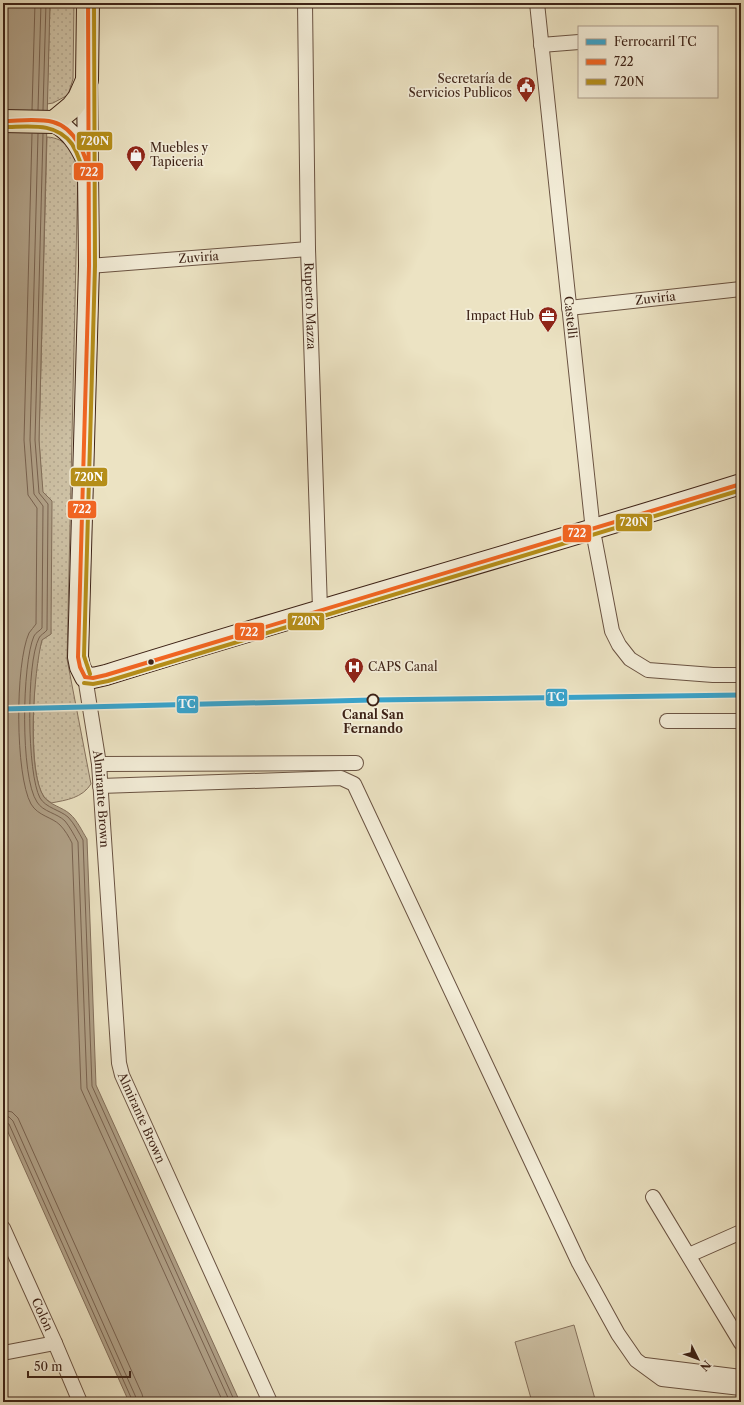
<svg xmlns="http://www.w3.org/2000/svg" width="744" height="1405" viewBox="0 0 744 1405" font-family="'Libre Caslon Text',serif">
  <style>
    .park { fill: url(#park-dots); stroke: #86725e }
    .pitch { fill: #cec2a6; stroke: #86725e }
    .water { fill: #b1a289; stroke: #836f5b }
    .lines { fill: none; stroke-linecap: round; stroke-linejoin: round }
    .shore { stroke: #786250; stroke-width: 1 }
    .street-casing { stroke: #6a5342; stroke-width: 16 }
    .secondary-casing { stroke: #3e2317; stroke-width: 22 }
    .primary-casing { stroke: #3e2317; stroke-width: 24 }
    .street { stroke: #f3edd8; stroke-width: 14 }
    .secondary { stroke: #f3edd8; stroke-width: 20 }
    .primary { stroke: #ece3c3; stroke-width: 22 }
    .bus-1-casing { stroke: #f3edd8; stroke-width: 7 }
    .bus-2-casing { stroke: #f3edd8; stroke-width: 7 }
    .bus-1 { stroke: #f26522; stroke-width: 4 }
    .bus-2 { stroke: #b58e19; stroke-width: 4 }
    .rail-1-casing { stroke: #f3edd8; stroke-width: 8 }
    .rail-1 { stroke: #38a4cd; stroke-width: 5 }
    .bus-dot { fill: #3e2317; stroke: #f3edd8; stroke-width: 1.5 }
    .stop-dot { fill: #f3edd8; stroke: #3e2317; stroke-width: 2 }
    .labels { text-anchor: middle; stroke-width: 3.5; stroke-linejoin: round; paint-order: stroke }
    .poi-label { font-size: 12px; fill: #3e2317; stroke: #f3edd8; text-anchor: end }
    .street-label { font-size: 12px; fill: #3e2317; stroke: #f3edd8 }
    .stop-label { font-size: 12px; font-weight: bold; fill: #3e2317; stroke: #f3edd8 }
    .line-badge { stroke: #f3edd8; stroke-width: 1.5 }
    .badge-label { font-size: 11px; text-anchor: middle; font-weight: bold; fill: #fff }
  </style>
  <defs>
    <pattern id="park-dots" width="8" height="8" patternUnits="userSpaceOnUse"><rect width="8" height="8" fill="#cec2a6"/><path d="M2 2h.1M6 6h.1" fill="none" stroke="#b2a68e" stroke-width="1.8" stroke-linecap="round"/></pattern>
  </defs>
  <rect width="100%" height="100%" fill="#ece3c3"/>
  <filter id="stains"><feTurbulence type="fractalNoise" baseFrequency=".005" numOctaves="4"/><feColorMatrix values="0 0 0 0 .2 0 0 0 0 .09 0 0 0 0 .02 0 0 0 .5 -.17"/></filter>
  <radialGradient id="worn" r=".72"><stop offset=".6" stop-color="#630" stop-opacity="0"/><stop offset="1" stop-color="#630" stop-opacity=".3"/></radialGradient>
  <path class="park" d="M50,3H74L73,79L68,95L53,103L47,104Z
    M47,137C66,138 76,152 78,170L67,659L91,784C82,798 67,800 51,803C49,801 46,799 44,797C28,774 34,689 37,660C38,653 41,646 42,639L51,634L39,440Z"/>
  <path class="pitch" d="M574,1325L595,1399L583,1402H532L515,1342Z"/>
  <path class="water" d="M3,3H50L39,440L43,492L52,501L51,634L42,640C34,670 26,771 44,797C50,805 62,807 70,814C77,820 82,831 87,839L96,1085L240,1402H129L3,1121Z"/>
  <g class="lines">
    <path class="shore" d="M32,110L35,3
      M38,110L41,3
      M43,110L46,3
      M32,134L24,440L28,495L37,508L36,624C34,627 31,630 29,633C15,664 15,775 31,804C38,816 52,817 60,825C65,830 69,837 72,843L81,1089L223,1402
      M38,134L30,440L34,494L43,506L42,628C40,631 36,632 34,636C22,663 20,777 37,802C43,812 57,813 65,821C70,827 74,835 78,842L87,1088L230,1402
      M43,134L35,440L39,493L48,504L47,630C45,633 40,635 39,638C26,663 27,774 40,798C46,808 60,810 68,817C74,823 79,833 83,840L92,1086L235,1402
      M3,1110L12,1112L18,1118L142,1394L144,1402
      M3,1116L9,1117L13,1121L138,1402
      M3,1121L9,1124L133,1402"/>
    <defs>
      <g id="street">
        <path id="s1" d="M305,3L308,249L320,609"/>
        <path id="s2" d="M537,3L593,531L612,631L619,645L630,659L648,670L713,675H741"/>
        <path d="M541,45L579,42"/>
        <path id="s3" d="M89,266L308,249"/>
        <path id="s4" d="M569,308L741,289"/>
        <path id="s5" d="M85,677L99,764L119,1063L122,1075L270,1402"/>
        <path d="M667,721H741"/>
        <path d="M99,764L356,763"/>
        <path d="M100,786L341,778L354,784L579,1263L618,1334L636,1360L662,1379L741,1388"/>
        <path d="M653,1197L741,1343"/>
        <path id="s6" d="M3,1228L55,1343L80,1402"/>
        <path d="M689,1255L741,1232"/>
        <path d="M3,1353L55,1343"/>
        <path d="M645,1365L741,1377"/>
      </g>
      <path id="secondary" d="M87,80L89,266L78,657L80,667L85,677L93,678L106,675C317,609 530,550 741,484
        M54,122C71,131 79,144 87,161"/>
      <path id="primary" d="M3,121L54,122L72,107L79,98L87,80L88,3"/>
    </defs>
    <use href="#street" class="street-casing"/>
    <use href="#secondary" class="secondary-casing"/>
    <use href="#primary" class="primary-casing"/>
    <use href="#street" class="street"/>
    <use href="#secondary" class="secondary"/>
    <use href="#primary" class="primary"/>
    <defs>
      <path id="bus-1" d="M3,121C19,121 37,118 53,122C75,128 87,155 89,176
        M85,677L93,678L106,675L741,484
        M85,677L80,667L78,657L89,266L88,3"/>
      <path id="bus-2" d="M3,127C28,127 55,121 72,144C78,154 82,165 83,177
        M90,674L84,656L95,266L94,3
        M84,683L93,684L108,681L741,490"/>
    </defs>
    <use href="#bus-1" class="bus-1-casing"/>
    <use href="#bus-2" class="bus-2-casing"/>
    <use href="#bus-1" class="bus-1"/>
    <use href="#bus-2" class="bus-2"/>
    <defs>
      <path id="rail-1" d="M3,709L372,700L741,695"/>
    </defs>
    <use href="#rail-1" class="rail-1-casing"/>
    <use href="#rail-1" class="rail-1"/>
  </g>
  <defs>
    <symbol id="civic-pin" viewBox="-11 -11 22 30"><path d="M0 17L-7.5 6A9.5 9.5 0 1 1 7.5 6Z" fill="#8f2418" stroke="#f3edd8"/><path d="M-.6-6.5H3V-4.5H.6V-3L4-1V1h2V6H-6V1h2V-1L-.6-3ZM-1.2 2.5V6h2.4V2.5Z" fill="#fff"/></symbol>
    <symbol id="shop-pin" viewBox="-11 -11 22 30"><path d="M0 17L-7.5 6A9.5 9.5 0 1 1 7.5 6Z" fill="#8f2418" stroke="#f3edd8"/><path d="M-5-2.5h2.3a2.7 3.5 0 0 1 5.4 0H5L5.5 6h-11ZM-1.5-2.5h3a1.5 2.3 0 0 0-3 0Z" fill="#fff"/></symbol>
    <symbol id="office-pin" viewBox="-11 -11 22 30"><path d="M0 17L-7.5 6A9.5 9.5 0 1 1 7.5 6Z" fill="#8f2418" stroke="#f3edd8"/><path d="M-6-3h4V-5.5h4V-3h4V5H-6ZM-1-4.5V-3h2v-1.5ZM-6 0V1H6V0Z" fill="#fff"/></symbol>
    <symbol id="hospital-pin" viewBox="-11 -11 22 30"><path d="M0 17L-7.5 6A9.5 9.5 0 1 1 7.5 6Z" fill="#8f2418" stroke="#f3edd8"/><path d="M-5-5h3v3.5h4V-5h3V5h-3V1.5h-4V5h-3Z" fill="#fff"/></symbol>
  </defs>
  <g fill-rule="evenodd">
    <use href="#civic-pin" x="515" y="75" width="22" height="30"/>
    <use href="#shop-pin" x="125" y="144" width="22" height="30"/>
    <use href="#office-pin" x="537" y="305" width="22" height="30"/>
    <use href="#hospital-pin" x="343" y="656" width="22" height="30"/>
  </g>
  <circle class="bus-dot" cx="151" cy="662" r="3.5"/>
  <circle class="stop-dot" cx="373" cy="700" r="5.5"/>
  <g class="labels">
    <g class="poi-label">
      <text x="512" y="83">Secretaría de<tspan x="512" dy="14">Servicios Publicos</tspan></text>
      <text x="150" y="152" text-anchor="start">Muebles y<tspan x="150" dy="14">Tapiceria</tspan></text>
      <text x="534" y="320">Impact Hub</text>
      <text x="368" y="671" text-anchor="start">CAPS Canal</text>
    </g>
    <g class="street-label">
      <text dy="4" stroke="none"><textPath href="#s3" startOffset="110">Zuviría</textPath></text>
      <text dy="4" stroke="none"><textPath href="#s4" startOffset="87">Zuviría</textPath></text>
      <text dy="4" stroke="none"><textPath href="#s1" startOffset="303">Ruperto Mazza</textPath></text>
      <text dy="4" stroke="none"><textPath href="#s2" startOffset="316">Castelli</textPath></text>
      <text dy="4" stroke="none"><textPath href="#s5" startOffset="123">Almirante Brown</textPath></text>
      <text dy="4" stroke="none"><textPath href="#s5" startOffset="447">Almirante Brown</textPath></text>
      <text dy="4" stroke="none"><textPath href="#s6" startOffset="95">Colón</textPath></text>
    </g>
    <g class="stop-label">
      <text x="373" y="719">Canal San<tspan x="373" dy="14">Fernando</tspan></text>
    </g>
  </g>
  <g class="line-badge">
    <rect x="76" y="131" width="37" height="20" rx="4" fill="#b58e19"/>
    <rect x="73" y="162" width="31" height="19" rx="4" fill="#f26522"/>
    <rect x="70" y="467" width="38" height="20" rx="4" fill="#b58e19"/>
    <rect x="67" y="500" width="30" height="19" rx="4" fill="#f26522"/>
    <rect x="615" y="513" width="38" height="19" rx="4" fill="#b58e19"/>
    <rect x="562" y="524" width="30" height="19" rx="4" fill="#f26522"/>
    <rect x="287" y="612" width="38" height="19" rx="4" fill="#b58e19"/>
    <rect x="234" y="622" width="31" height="19" rx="4" fill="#f26522"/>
    <rect x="545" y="688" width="23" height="19" rx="4" fill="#38a4cd"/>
    <rect x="176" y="695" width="23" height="19" rx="4" fill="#38a4cd"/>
  </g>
  <g class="badge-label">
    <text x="95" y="145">720N</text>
    <text x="89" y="176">722</text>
    <text x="89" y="481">720N</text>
    <text x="82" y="513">722</text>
    <text x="634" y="526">720N</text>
    <text x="577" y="537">722</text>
    <text x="306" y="625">720N</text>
    <text x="249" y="636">722</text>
    <text x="556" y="701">TC</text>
    <text x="187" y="708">TC</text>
  </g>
  <rect width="744" height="1405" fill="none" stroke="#ece3c3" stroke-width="16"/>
  <rect x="4" y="4" width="736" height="1397" fill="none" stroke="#3e2317" stroke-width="2"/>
  <rect x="8" y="8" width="728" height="1389" fill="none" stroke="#3e2317"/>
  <rect x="578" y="26" width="140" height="72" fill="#f3edd8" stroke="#ab9c8b"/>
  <rect x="586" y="39" width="20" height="6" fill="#38a4cd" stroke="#ab9c8b"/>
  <text x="614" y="46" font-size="12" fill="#3e2317">Ferrocarril TC</text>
  <rect x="586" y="59" width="20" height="6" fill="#f26522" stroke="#ab9c8b"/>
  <text x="614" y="66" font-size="12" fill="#3e2317">722</text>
  <rect x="586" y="79" width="20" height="6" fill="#b58e19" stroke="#ab9c8b"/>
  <text x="614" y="86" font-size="12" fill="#3e2317">720N</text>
  <g transform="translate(698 1359) rotate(132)" stroke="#f3edd8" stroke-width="3" paint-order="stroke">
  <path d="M0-3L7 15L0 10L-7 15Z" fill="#3e2317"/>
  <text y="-6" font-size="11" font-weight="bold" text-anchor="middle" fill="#3e2317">N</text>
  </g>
  <path d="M28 1371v6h102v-6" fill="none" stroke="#3e2317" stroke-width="2"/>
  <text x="34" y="1371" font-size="12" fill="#3e2317" stroke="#f3edd8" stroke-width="3" paint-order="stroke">50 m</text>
  <rect width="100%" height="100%" filter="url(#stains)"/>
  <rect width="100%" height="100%" fill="url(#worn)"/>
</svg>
